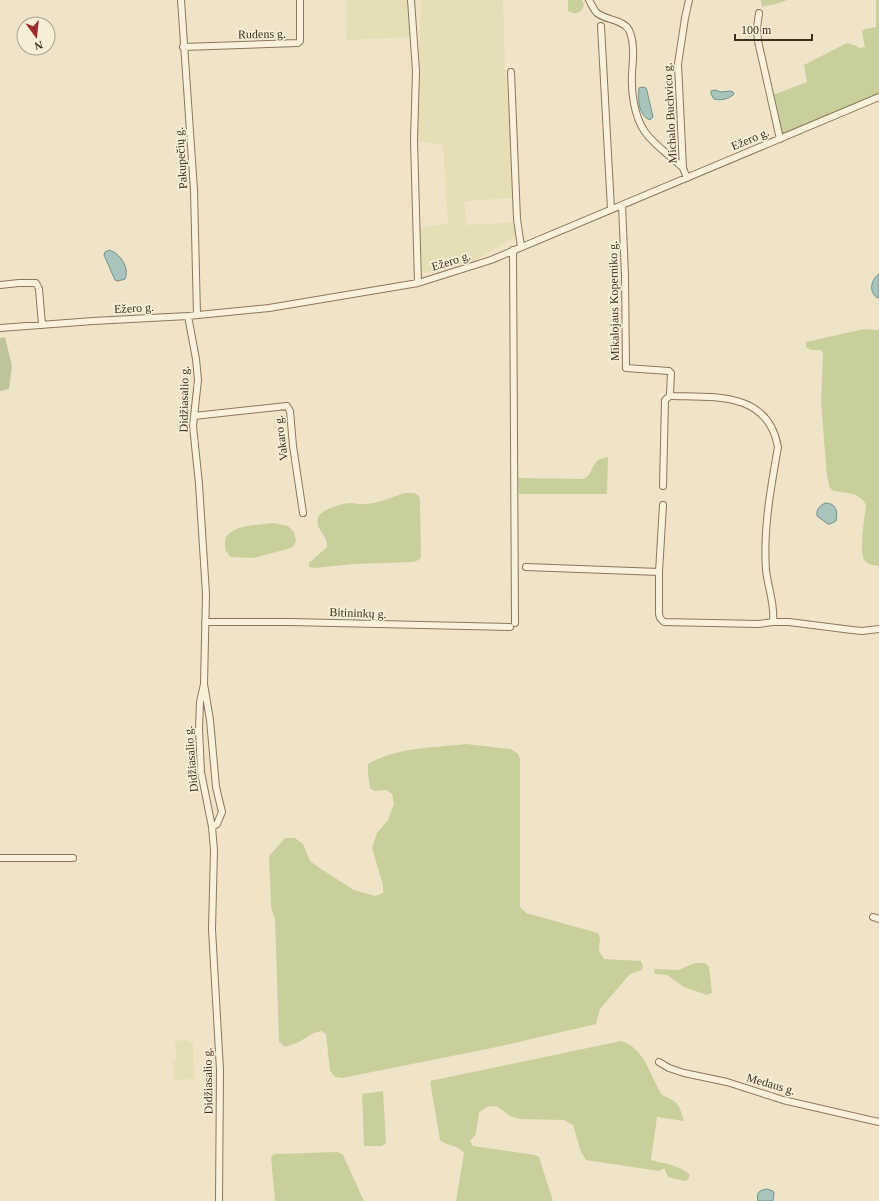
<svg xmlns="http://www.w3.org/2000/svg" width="879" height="1201" viewBox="0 0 879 1201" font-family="'Times New Roman',serif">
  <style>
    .farmland { fill: #e6deb5 }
    .green { fill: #c9cf9b }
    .cemetery { fill: #bfc49a }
    .water { fill: #a9c4bc; stroke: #6f938a }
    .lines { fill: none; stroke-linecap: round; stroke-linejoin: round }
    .minor-casing { stroke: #8d765c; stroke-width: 8 }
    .minor { stroke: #faf1dc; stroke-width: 6 }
    .labels { text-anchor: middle; stroke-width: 3.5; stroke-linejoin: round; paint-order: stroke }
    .street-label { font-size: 12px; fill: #3d2e20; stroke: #f7eed8 }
  </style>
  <rect width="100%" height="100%" fill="#f0e4c8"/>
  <path class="farmland" d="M346,0H409L411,37L346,40Z
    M421,0H503L505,68L515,198L464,201L467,225L517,222L518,235L474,261L418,275L419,228L448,224L443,145L416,141Z
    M186,1040L193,1043L194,1079L174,1080L173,1061H176L175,1041Z"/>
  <path class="green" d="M568,0H582L584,5L582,10C578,14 573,14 568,11Z
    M761,0H787L779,3L762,7Z
    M876,0H879V94L782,135L773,95L807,82L804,65L847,43L857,46L859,48L865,47L862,31L865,29L876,27Z
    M864,329L879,330V566C874,565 868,565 865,561C858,552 865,517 866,505L862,499L854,494L834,491L830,488L827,477L821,402L823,354L821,350H811L806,347V342Z
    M608,457L607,494H519L518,478L583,479C592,476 591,466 598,460C601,458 605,458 608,457Z
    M405,493H414L419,496L420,501L421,557L419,560L413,562L354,564L314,568L309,567V563L327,547C328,534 315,531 318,518C320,510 342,503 350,503C355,503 361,505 366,504C379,503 392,497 405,493Z
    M273,523L288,526L294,532L296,540L294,546L288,549L253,558L231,557C227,553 224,549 225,543C225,525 259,525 273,523Z
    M466,744L511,749L518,754L520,759V907L526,913L598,933L600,939L599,951L604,959L641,961L643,966L642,970L630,974L600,1009L596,1024L497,1047L342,1078L335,1077L330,1071L326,1034L321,1031L314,1033L297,1043L285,1047L279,1042L275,920L271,907L269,856L285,838H295L303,844L310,861L321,869L354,890L375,896L383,893V885L372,848L377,833L388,820L394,804L392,794L386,790L374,791L370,788L368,774V764C397,747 433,748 466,744Z
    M695,963H705L709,967L712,993L707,995L684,987L667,975L655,974L654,969L678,970Z
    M621,1041C645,1048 650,1076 662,1095C678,1102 679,1104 684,1121L657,1117L651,1160C665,1164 680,1165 690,1175L688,1180L684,1181L668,1177L664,1168L659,1171L586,1160L581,1152L573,1125L564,1120L520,1119L510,1116L498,1107L489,1106L479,1112L476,1134L470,1141L473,1146L535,1155L539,1157L553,1201H456L464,1153C459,1145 447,1146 440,1140L430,1081Z
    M383,1091L386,1143L382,1146H364L362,1094Z
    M338,1152L343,1155L364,1201H275L271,1157L274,1154Z"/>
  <path class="cemetery" d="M5,337L12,366L9,389L0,391V338Z"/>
  <path class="water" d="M642,87L646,88L647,91L653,117L650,120C638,115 638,99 639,88Z
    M715,90L721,92L730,91L733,92L734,94C729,99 721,101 714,99L711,94V91Z
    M109,250C120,253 130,268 125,279L118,281L115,280L104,255L105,252Z
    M879,274V298H878C868,293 871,279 879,274Z
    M825,503C836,503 838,511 836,521L830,524H828L817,516C816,509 820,506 825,503Z
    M767,1189L773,1191L774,1193L773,1201H758C756,1193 759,1190 767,1189Z"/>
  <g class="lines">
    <defs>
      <path id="minor" d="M181,0L194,190L197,315
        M411,0L416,71L414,140L418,283
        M589,0C591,4 594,10 597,13C606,20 624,20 629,30C635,43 633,60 632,73C631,92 634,116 645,132C655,146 671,156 683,168
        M759,13L757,28L758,41L780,139
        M601,26L611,209
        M183,47L298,43L300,41V0
        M511,72L517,219L521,247
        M687,178L683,168L678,64L685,18L689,0
        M622,205L625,275L626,368L669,371L671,373L670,394L672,396C716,397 768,392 778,447C771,487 763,529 766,570C768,588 775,604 773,622
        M513,250L515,623
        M0,285L19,283H36L39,289L42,325
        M188,316L196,359L198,380L193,426L199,484L206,594L204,684L200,702L199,729L201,772L212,827L214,850L212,929L220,1070L219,1201
        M0,328L93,321L188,316L269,308L418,283L491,260L879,97
        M194,416L287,406L290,411L293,446L303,513
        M663,486L665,400L671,395
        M663,505L659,572V614L660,618L664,622L759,624L773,622H789L852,630L862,631L879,629
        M526,567L659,572
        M205,622H290L510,627
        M204,684L210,720L216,787L222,812L217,824L212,827
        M0,858H73
        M873,917L879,919
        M659,1062L669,1068L684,1073L727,1082L783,1100L879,1122"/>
    </defs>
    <use href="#minor" class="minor-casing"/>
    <use href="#minor" class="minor"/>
  </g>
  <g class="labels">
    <g class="street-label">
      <text transform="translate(262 34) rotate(-1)" y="4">Rudens g.</text>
      <text transform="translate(670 113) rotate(-93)" y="4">Michalo Buchvico g.</text>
      <text transform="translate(750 139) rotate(-23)" y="4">Ežero g.</text>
      <text transform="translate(181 158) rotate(-94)" y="4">Pakupečių g.</text>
      <text transform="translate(451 261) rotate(-17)" y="4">Ežero g.</text>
      <text transform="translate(614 301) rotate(-91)" y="4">Mikalojaus Koperniko g.</text>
      <text transform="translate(134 308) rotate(-3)" y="4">Ežero g.</text>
      <text transform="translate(184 399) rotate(-89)" y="4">Didžiasalio g.</text>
      <text transform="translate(281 438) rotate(-97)" y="4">Vakaro g.</text>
      <text transform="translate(358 613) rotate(2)" y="4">Bitininkų g.</text>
      <text transform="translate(191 759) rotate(-95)" y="4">Didžiasalio g.</text>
      <text transform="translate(208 1081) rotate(-91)" y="4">Didžiasalio g.</text>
      <text transform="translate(771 1084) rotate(16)" y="4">Medaus g.</text>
    </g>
  </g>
  <g transform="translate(36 36) rotate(165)"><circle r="19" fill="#f7eed8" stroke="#ada18e"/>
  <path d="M0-3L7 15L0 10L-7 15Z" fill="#9e2a2b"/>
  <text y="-6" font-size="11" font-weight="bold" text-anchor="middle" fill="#3d2e20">N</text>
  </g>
  <path d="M735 34v6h77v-6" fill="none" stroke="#3d2e20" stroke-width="2"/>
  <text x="741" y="34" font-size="12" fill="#3d2e20" stroke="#f7eed8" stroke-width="3" paint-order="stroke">100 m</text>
</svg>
